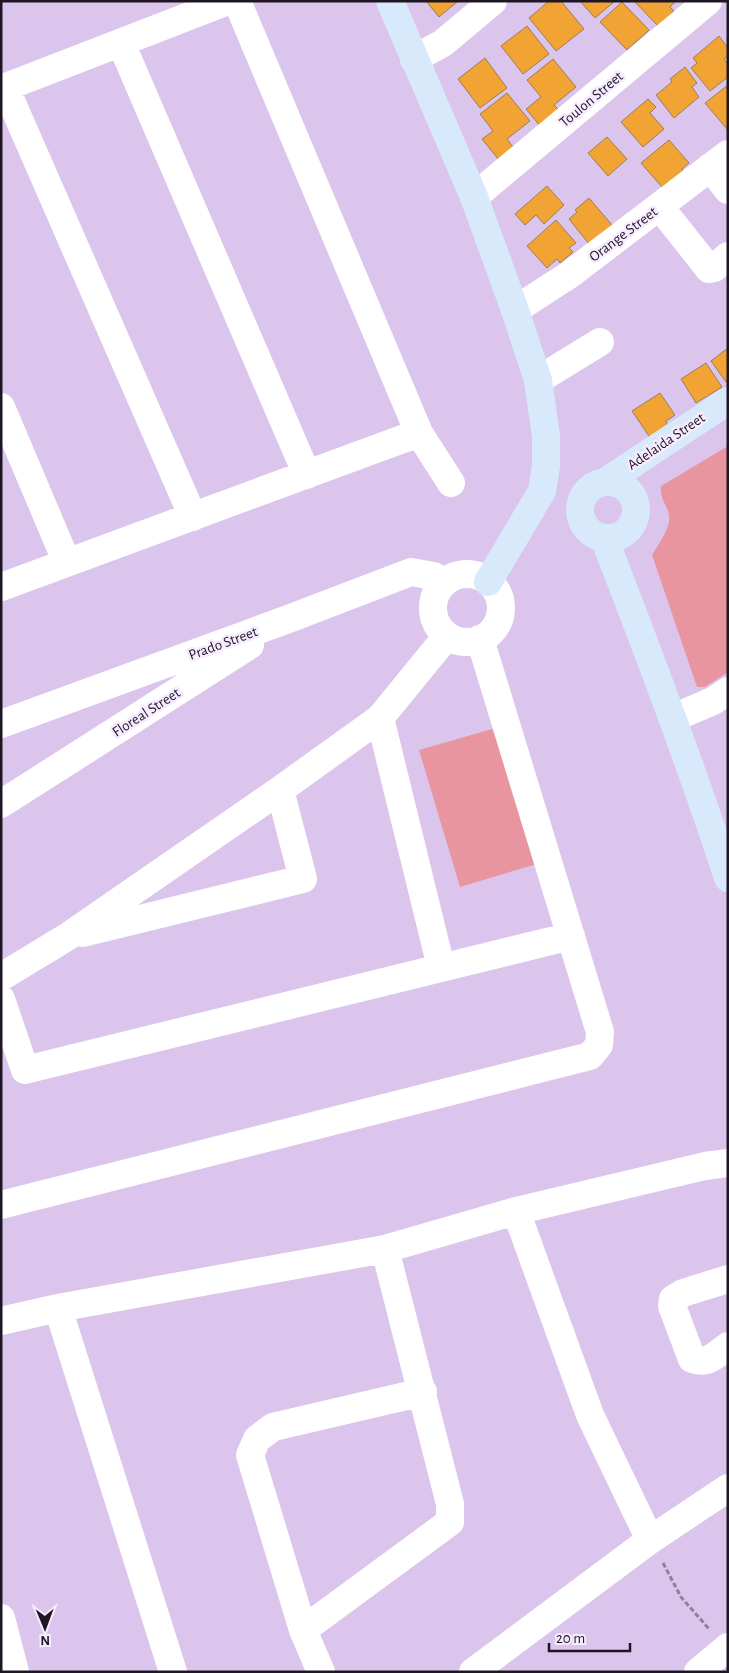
<svg xmlns="http://www.w3.org/2000/svg" width="729" height="1673" viewBox="0 0 729 1673" font-family="'Alegreya Sans',sans-serif">
  <style>
    .green { fill: #e995a0 }
    .building { fill: #f1a333; stroke: #9a7d5c }
    .lines { fill: none; stroke-linecap: round; stroke-linejoin: round }
    .path { stroke: #917f9c; stroke-width: 3; stroke-dasharray: 5 2.5; stroke-linecap: butt }
    .street { stroke: #fff; stroke-width: 28 }
    .secondary { stroke: #d8e9fb; stroke-width: 28 }
    .labels { text-anchor: middle; stroke-width: 5; stroke-linejoin: round; paint-order: stroke }
    .street-label { font-size: 15px; fill: #1f1624; stroke: #f7ebff }
  </style>
  <rect width="100%" height="100%" fill="#dcc5ec"/>
  <path class="green" d="M728,446V672L705,687H697L652,555C658,545 671,528 669,516C668,504 660,502 661,486Z
    M499,727L540,863L460,887L419,750Z"/>
  <path class="building" d="M426,1H458L439,17Z
    M549,1H561L584,29L556,51L529,18Z
    M580,1H615L595,18Z
    M634,1H676L670,7L674,11L658,26Z
    M622,2L649,30L627,50L600,22Z
    M527,26L549,54L523,74L501,46Z
    M719,36L728,48V56L724,59L728,64V77L710,91L691,68L697,63L693,58Z
    M485,58L507,88L480,108L458,79Z
    M553,59L576,87L554,105L560,111L541,127L526,109L541,97L527,80Z
    M685,67L697,83L692,87L699,97L674,118L656,95L672,82L670,79Z
    M728,85V128L727,129L705,103Z
    M507,93L530,121L507,139L514,148L499,160L482,139L493,131L480,114Z
    M648,99L656,107L650,113L664,129L643,147L621,122Z
    M607,137L627,159L608,176L588,153Z
    M669,140L689,163L682,169L685,173L671,185L668,182L662,187L641,163Z
    M547,186L564,205L544,224L536,215L525,225L515,214Z
    M589,198L612,225L589,244L569,219L577,212L575,210Z
    M556,220L576,243L569,248L573,252L560,263L557,259L547,268L527,246Z
    M728,348V380L726,382L711,361Z
    M706,363L722,387L696,403L681,379Z
    M660,393L675,415L666,421L668,428L651,439L632,411Z"/>
  <g class="lines">
    <path class="path" d="M663,1563L681,1597L709,1629"/>
    <path class="street" d="M237,1L419,433L451,483
      M121,43L307,475
      M414,59L443,43L493,1
      M5,87L193,517
      M1,89L228,1
      M710,167L728,190
      M474,197L708,1
      M660,207L709,269L714,268L728,256
      M515,310L569,275L728,154
      M538,380L600,342
      M1,407L67,563
      M433 608a34 34 0 1 1 68 0a34 34 0 1 1-68 0Z
      M1,587L419,433
      M380,718L441,967
      M673,718L713,701L728,691
      M1,724L291,618L411,572L434,576L443,583
      M1,804L250,645
      M83,933L303,879L280,790
      M1,977L67,937L280,790L380,718L447,636
      M1,999L25,1070L571,936
      M1,1205L590,1056L599,1045L600,1032L480,639
      M516,1211L590,1415L650,1540
      M728,1279L683,1293L673,1299L672,1306L692,1359C708,1365 715,1355 728,1346
      M58,1308L173,1672
      M1,1321L58,1308L385,1249L516,1211L705,1166L728,1163
      M1,1618L15,1672
      M303,1630L450,1522V1504L385,1249
      M321,1672L303,1630L250,1455L257,1439L273,1427L423,1392
      M473,1672L650,1540L728,1488
      M698,1672L728,1647"/>
    <path class="secondary" d="M390,1L474,197L515,310L538,380L546,436V466L542,491L488,582
      M580 510a28 28 0 1 1 56 0a28 28 0 1 1-56 0Z
      M605,482L728,401
      M604,538C648,651 691,764 728,878"/>
  </g>
  <g class="labels">
    <g class="street-label">
      <text transform="translate(591 99) rotate(-40)" y="5">Toulon Street</text>
      <text transform="translate(623 234) rotate(-37)" y="5">Orange Street</text>
      <text transform="translate(666 441) rotate(-34)" y="5">Adelaida Street</text>
      <text transform="translate(223 643) rotate(-20)" y="5">Prado Street</text>
      <text transform="translate(146 712) rotate(-33)" y="5">Floreal Street</text>
    </g>
  </g>
  <rect width="729" height="1673" fill="none" stroke="#1f1624" stroke-width="5"/>
  <g transform="translate(45 1628) rotate(179)" stroke="#f7ebff" stroke-width="4" paint-order="stroke">
  <path d="M0-4L9 19L0 12L-9 19Z" fill="#1f1624"/>
  <text y="-8" font-size="14" font-weight="bold" text-anchor="middle" fill="#1f1624">N</text>
  </g>
  <path d="M549 1643v8h81v-8" fill="none" stroke="#1f1624" stroke-width="2.5"/>
  <text x="556" y="1643" font-size="15" fill="#1f1624" stroke="#f7ebff" stroke-width="4" paint-order="stroke">20 m</text>
</svg>
